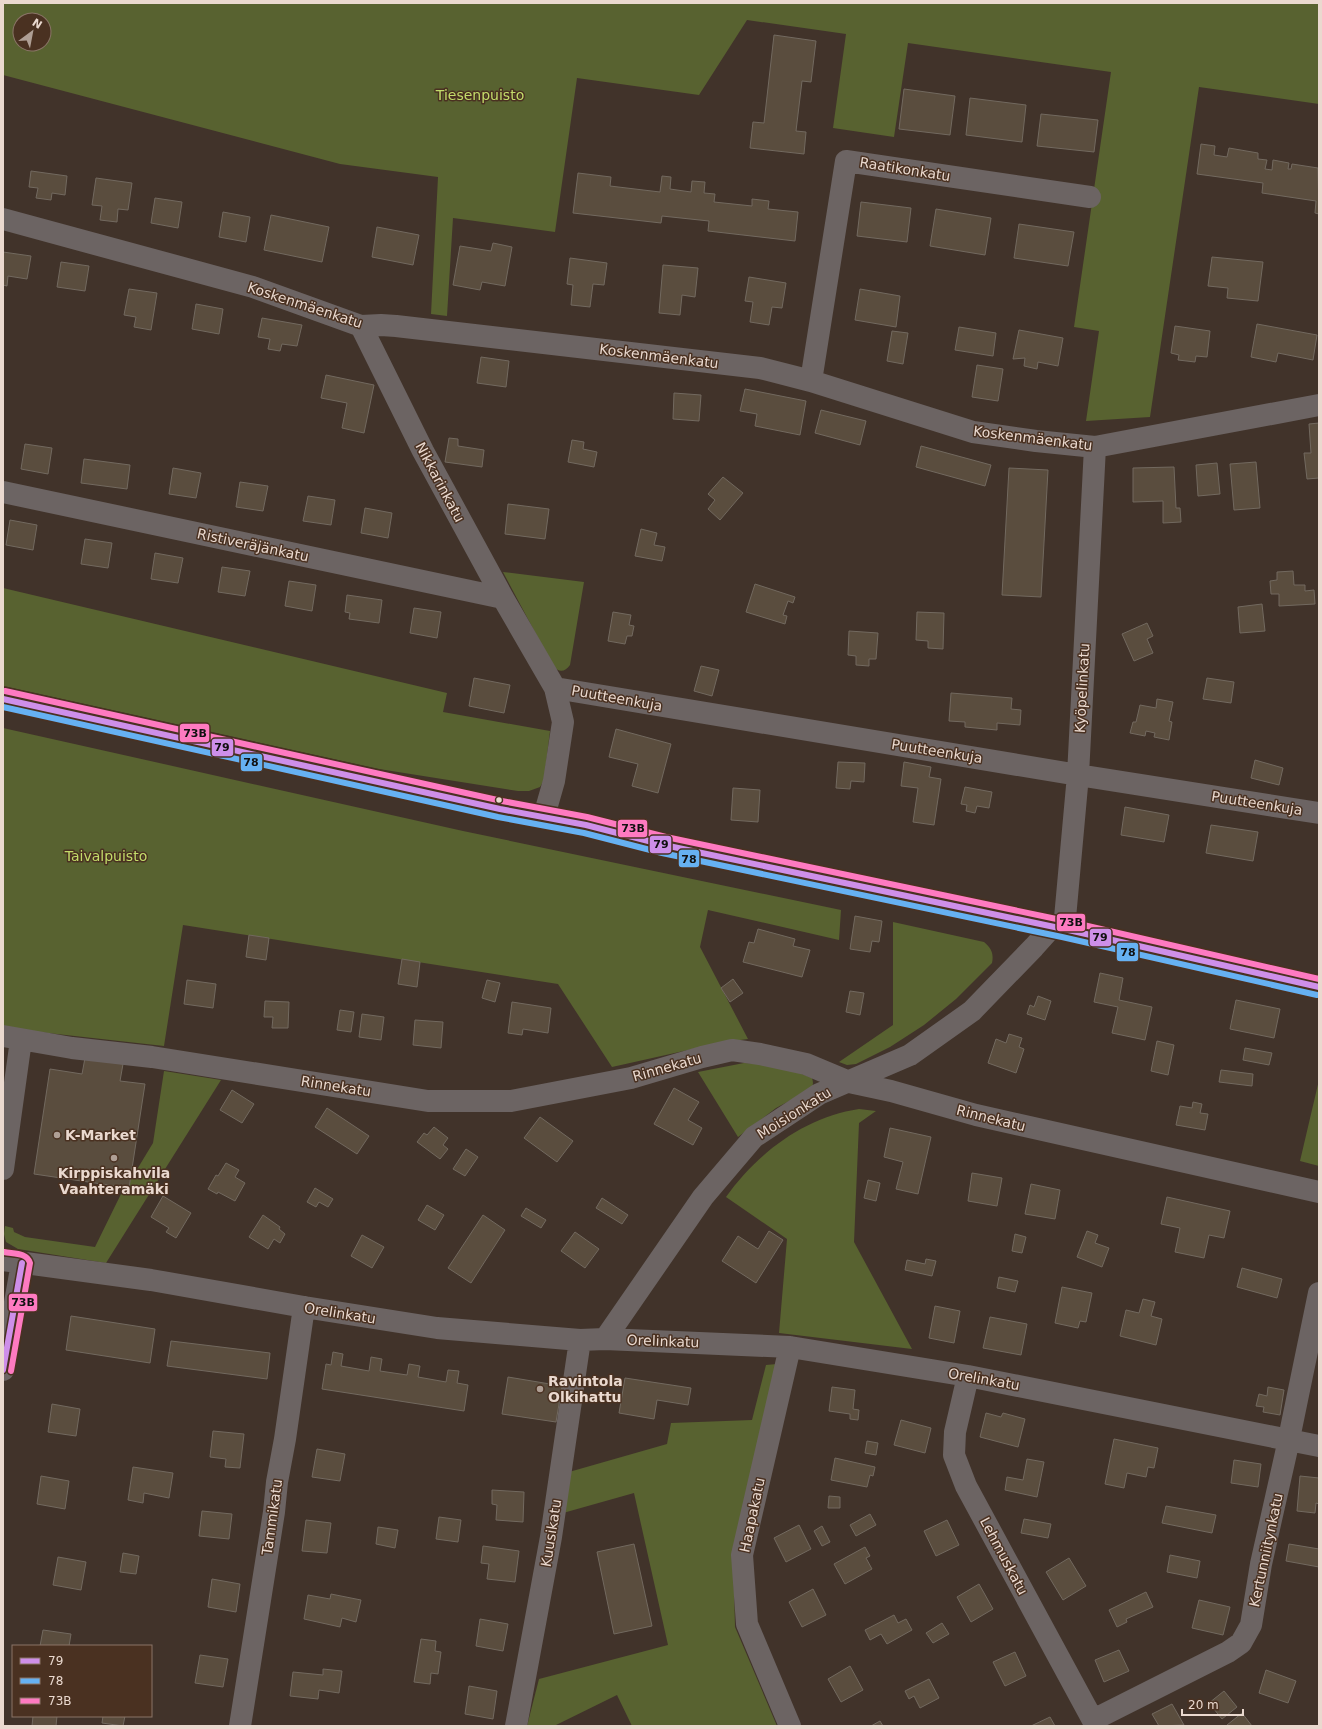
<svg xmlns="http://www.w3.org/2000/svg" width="1322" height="1729" viewBox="0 0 1322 1729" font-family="'DejaVu Sans',sans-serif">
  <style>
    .green { fill: #586230; fill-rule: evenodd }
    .building { fill: #5a4d3e; stroke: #72695f }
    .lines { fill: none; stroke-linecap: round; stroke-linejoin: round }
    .minor { stroke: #6c6463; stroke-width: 22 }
    .major { stroke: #766c6a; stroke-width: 22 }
    .bus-1-casing { stroke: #4a3121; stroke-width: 9 }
    .bus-2-casing { stroke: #4a3121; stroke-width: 9 }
    .bus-3-casing { stroke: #4a3121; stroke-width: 9 }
    .bus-1 { stroke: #ce8fe9; stroke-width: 6 }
    .bus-2 { stroke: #66b1f2; stroke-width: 6 }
    .bus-3 { stroke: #fe7ac1; stroke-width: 6 }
    .bus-dot { fill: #ead9cf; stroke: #4a3121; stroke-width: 1.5 }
    .poi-dot { fill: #af9f95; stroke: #4a3121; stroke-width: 1.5 }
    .labels { text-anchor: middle; stroke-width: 3; stroke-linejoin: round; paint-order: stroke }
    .park-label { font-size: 14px; fill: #c3dc6a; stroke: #4a3121 }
    .street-label { font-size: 14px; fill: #ead9cf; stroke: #4a3121 }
    .poi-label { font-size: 14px; font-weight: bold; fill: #ead9cf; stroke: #4a3121; text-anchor: start }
    .line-badge { stroke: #4a3121; stroke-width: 1.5 }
    .pale-badge-label { font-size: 11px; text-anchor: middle; font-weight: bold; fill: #111 }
  </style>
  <rect width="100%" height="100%" fill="#41332a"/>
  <path class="green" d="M3,3H1319V104L1199,87L1150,417L1086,421L1099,331L1074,327L1111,72L908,43L894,137L833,128L846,34L747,20L699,95L577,78L555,232L453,218L447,316L431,314L438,177L340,164L3,75ZM20,20H44V44H20Z
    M503,572L584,582L570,665C565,672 559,673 553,666Z
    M3,588L447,693L443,712L550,731L544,780L540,787L529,791H518L379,769L3,686Z
    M3,728L463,831L841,910L839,940L708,910L700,947L748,1039L724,1042L612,1067L558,984L183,925L164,1046L21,1030L3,1026Z
    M893,922L984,942C991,948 994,953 992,963L956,999L924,1025L890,1047L856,1064L847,1065L839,1062L893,1025Z
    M744,1063C772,1064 787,1067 812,1078C814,1084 813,1087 808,1091L776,1108L738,1137L698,1072Z
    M164,1071L221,1080L106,1263L18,1249L6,1242L4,1234L5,1226L13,1228L14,1232L25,1237L95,1247L121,1194L126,1188H129L130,1181L153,1143Z
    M1319,1080V1166L1300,1161Z
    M859,1109L876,1111L859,1123L854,1242L912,1349L779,1333L787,1239L726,1197C757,1153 805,1117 859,1109Z
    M777,1364L733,1556L735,1627L777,1726H632L617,1695L554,1726H527L539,1679L668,1645L634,1493L563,1513L569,1472L667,1444L671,1423L752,1420L766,1365Z"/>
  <path class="building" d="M774,35L816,41L811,82L802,81L796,131L806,132L804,154L750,148L753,122L764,123Z
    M904,89L955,96L950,135L899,129Z
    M970,98L1026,105L1022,142L966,135Z
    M1041,114L1098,120L1094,152L1037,146Z
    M1201,144L1215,146L1214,155L1227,157L1229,148L1258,153V159L1267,160L1265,169L1272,170L1273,160L1289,163L1288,169H1291L1292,164L1318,168L1319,214L1315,213L1316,201L1262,193L1263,183L1197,174Z
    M31,171L67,176L65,195L52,193L51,200L36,198L38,188L29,187Z
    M578,173L611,177L610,186L660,192L662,176L671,177L670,189L691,192L692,181L705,182L704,193L715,194L714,202L752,206V199L769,201L768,209L798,212L795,241L708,231L709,221L662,216L661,223L573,213Z
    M96,178L132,183L128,210L118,209L117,222L100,220L102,206L92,205Z
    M155,198L182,202L178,228L151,223Z
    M861,202L911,208L907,242L857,236Z
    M936,209L991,218L985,255L930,246Z
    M223,212L250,217L246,242L219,237Z
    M271,215L329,227L322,262L264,250Z
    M1019,224L1074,232L1068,266L1014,258Z
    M377,227L419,235L413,265L372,257Z
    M493,243L512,247L505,286L482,282L480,290L453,285L460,246L491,251Z
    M3,252L31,256L27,279L8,276L7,286L3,285Z
    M1212,257L1263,262L1258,301L1227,298L1228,288L1208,286Z
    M570,258L607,263L604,285L593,284L590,307L571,305L573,285L567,284Z
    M61,262L89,266L85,291L57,287Z
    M663,265L698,268L695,297L682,295L680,315L659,313Z
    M749,277L786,283L782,308L772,307L769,325L750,322L753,302L745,301Z
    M129,289L157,293L151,330L134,327L136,317L124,315Z
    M860,289L900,296L896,327L855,320Z
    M196,304L223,309L219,334L192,329Z
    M262,318L302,325L297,346L282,344L280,351L268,349L270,339L258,337Z
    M1257,324L1317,335L1313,360L1278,353L1276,362L1251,357Z
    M1175,326L1210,331L1207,357L1196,356L1195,362L1178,360L1179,355L1171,353Z
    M959,327L996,333L993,356L955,350Z
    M1019,330L1063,338L1058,366L1038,362L1037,369L1024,366L1025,358L1013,359Z
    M892,331L908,333L903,364L887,361Z
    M481,357L509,361L506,387L477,383Z
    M977,365L1003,369L998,401L972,397Z
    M326,375L374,385L364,433L342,428L347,403L321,398Z
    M745,389L806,401L800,435L755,426L757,414L740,411Z
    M674,393L701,395L699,421L673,419Z
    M821,410L866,421L860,445L815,433Z
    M1319,423V478L1307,479L1304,453H1311L1309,424Z
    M449,438L458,439V446L484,450L482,467L445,462Z
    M572,440L584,442L583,449L597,452L594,467L568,462Z
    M25,444L52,448L48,474L21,469Z
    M921,446L991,465L985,486L916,467Z
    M84,459L130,465L127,489L81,483Z
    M1256,462L1260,508L1234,510L1230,464Z
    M1217,463L1220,494L1198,496L1196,465Z
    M1174,467L1176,508H1180L1181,522L1163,523V501L1133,502V468Z
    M173,468L201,473L196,498L169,494Z
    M1009,468L1048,470L1041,597L1002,595Z
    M723,477L743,493L720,520L708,509L715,500L708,494Z
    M240,482L268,486L263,511L236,507Z
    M308,496L335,500L331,525L303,521Z
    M508,504L549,509L545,539L505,534Z
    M365,508L392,513L388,538L361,533Z
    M10,520L37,525L33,550L6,545Z
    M641,529L657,533L654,545L665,547L662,561L635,556Z
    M85,539L112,543L108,568L81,564Z
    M155,553L183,558L178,583L151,579Z
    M222,567L250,571L245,596L218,592Z
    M1293,571L1294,585H1305V591L1314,590L1315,604L1279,606V594H1271L1270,581L1277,580V572Z
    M289,581L316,585L312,611L285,606Z
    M755,584L795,597L793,603L788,601L783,615L787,616L785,624L746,612Z
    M347,595L382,600L379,623L349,619L350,613L345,612Z
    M1262,604L1265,631L1240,633L1238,607Z
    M414,608L441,612L437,638L410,633Z
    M613,612L631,615L629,625L634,626L632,636H627L625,644L608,641Z
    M917,612L944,613L943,649L928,648V641L916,640Z
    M1147,623L1153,636L1147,639L1153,653L1134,661L1122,634Z
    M849,631L878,633L876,659H869V666L856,665V656L848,655Z
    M701,666L719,670L712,696L694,691Z
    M474,678L510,685L504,713L469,706Z
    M1207,678L1234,682L1231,703L1203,699Z
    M951,693L1012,698L1011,709L1021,710L1020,725L997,723V730L965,727V722L949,721Z
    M1157,699L1173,702L1169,721L1172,722L1169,740L1154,737L1155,733L1146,731L1145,736L1130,733L1133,722H1136L1140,705L1156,708Z
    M616,729L671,744L658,793L632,786L638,764L609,757Z
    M1255,760L1283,768L1279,785L1251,778Z
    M838,762L865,763L864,782L851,781L850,789L836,788Z
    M904,762L931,767L929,777L941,779L934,825L913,822L918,788L901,786Z
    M965,787L992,792L989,808L977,806L975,813L966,811L967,805L961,804Z
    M733,788L760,790L758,822L731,820Z
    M1125,807L1169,815L1164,842L1121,835Z
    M1211,825L1258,832L1253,861L1206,853Z
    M855,916L882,921L879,942L872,941L870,952L850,949Z
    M758,929L795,939L793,946L810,950L802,977L743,962L749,942L754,943Z
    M249,935L269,938L266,960L246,957Z
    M402,959L420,962L417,987L398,984Z
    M1100,973L1123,978L1119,1000L1152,1007L1145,1040L1112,1033L1118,1007L1094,1002Z
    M733,979L743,993L730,1002L721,988Z
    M187,980L216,984L213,1008L184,1004Z
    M487,980L500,983L495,1002L482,998Z
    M850,991L864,993L860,1015L846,1012Z
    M1038,996L1051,1001L1045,1020L1027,1014L1030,1005L1034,1007Z
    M1236,1000L1280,1009L1274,1038L1230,1029Z
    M265,1001L289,1002L288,1028H272L273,1017H264Z
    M512,1002L551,1008L548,1033L523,1029L522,1035L508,1033Z
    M340,1010L354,1012L351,1032L337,1030Z
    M362,1014L384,1017L381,1040L359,1037Z
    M415,1020L443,1022L441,1048L413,1045Z
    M1009,1034L1022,1038L1019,1047L1024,1049L1016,1073L988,1063L996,1039L1006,1043Z
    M1157,1041L1174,1045L1168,1075L1151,1071Z
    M1245,1048L1272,1053L1269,1065L1243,1060Z
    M85,1058L123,1064L120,1081L145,1084L129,1188L34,1174L50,1069L82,1074Z
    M1221,1070L1253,1074L1252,1086L1219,1082Z
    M674,1088L699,1102L688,1120L702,1128L693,1145L654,1124Z
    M232,1090L254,1104L242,1123L220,1110Z
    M1193,1102L1202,1104L1200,1113L1208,1114L1205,1130L1176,1125L1180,1106L1192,1108Z
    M327,1108L369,1136L357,1154L315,1127Z
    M540,1117L573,1141L557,1162L524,1138Z
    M434,1127L448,1138L443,1145L448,1149L440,1159L417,1142L424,1133L427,1135Z
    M890,1128L931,1137L918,1194L896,1189L903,1162L884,1157Z
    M466,1149L478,1157L465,1176L453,1169Z
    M226,1163L239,1170L235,1177L245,1183L235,1201L218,1192L217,1194L208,1189L216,1175L218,1176Z
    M972,1173L1002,1178L997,1206L968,1201Z
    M868,1180L880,1183L876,1201L864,1198Z
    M1031,1184L1060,1190L1055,1219L1025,1214Z
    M315,1188L333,1199L328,1207L319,1202L316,1207L307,1202Z
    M163,1196L191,1213L176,1238L166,1232L169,1228L151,1217Z
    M1167,1197L1230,1211L1224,1238L1209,1235L1204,1258L1175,1252L1180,1228L1161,1224Z
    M602,1198L628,1215L622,1224L596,1208Z
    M427,1205L444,1215L435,1230L418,1220Z
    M526,1208L546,1220L541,1228L521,1216Z
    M263,1215L280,1227L279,1229L285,1234L280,1243L274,1239L268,1249L249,1237Z
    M483,1215L505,1230L471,1283L448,1268Z
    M769,1231L783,1240L756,1283L722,1261L738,1236L758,1249Z
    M1087,1231L1098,1235L1095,1243L1109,1248L1102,1267L1077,1257Z
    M575,1232L599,1249L585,1268L561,1251Z
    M1015,1234L1026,1237L1022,1253L1012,1251Z
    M362,1235L384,1247L372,1268L351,1256Z
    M926,1259L936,1261L932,1276L905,1270L907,1260L925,1264Z
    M1242,1268L1282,1279L1277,1298L1237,1287Z
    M999,1277L1018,1281L1015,1292L997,1288Z
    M1062,1287L1092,1293L1086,1322L1080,1321L1078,1328L1055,1323Z
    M1143,1299L1155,1302L1151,1316L1162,1319L1156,1345L1120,1336L1126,1310L1139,1313Z
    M935,1306L960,1311L954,1343L929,1338Z
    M71,1316L155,1329L150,1363L66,1350Z
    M990,1317L1027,1324L1021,1355L983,1348Z
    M171,1341L270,1353L267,1379L167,1366Z
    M333,1352L343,1354L341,1366L369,1371L371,1357L382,1359L380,1371L407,1375L409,1364L420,1366L418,1377L446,1382L448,1370L459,1371L457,1383L468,1385L464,1411L322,1389L326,1364L331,1365Z
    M508,1377L562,1386L556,1422L502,1414Z
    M625,1378L691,1388L688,1405L657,1400L654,1419L619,1413Z
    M832,1387L855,1390L853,1409L859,1410L858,1420L850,1419V1414L829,1411Z
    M1268,1387L1284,1390L1280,1415L1263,1412L1264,1407L1256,1406L1259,1394L1267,1396Z
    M52,1404L80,1409L76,1436L48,1432Z
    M986,1413L1001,1417L1003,1413L1025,1419L1018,1447L980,1437Z
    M901,1420L931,1428L925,1453L894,1445Z
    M213,1431L244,1434L240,1468L225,1467L226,1459L210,1457Z
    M1114,1439L1158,1448L1154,1468L1148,1467L1146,1477L1127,1473L1124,1488L1105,1484Z
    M867,1441L878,1443L876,1455L865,1453Z
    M317,1449L345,1454L340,1481L312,1477Z
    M835,1458L875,1467L873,1476L870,1475L867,1487L831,1480Z
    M1027,1459L1044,1462L1037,1497L1005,1490L1007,1477L1023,1480Z
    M1234,1460L1261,1464L1258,1487L1231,1483Z
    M133,1467L173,1473L169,1498L144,1493L143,1503L128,1500Z
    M41,1476L69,1481L65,1509L37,1504Z
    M1300,1476L1319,1478V1504L1316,1503L1315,1513L1297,1511Z
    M492,1490L524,1492L523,1522L496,1520L497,1505L492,1504Z
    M829,1496L840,1497V1508H828Z
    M1166,1506L1216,1515L1212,1533L1162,1523Z
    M202,1511L232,1514L229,1539L199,1536Z
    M870,1514L876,1525L856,1536L850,1525Z
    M439,1517L461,1520L458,1542L436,1539Z
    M1024,1519L1051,1524L1048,1538L1021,1533Z
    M306,1520L331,1523L327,1553L302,1551Z
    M947,1520L959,1545L936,1556L924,1531Z
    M799,1525L811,1549L786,1562L774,1538Z
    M822,1526L830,1542L822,1546L814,1531Z
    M378,1527L398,1530L395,1548L376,1544Z
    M634,1544L652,1626L614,1634L597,1552Z
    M1289,1544L1319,1549V1567L1286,1561Z
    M483,1546L519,1551L515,1582L487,1579L489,1564L481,1563Z
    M865,1547L870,1556L866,1558L872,1569L845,1584L834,1564Z
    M123,1553L139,1556L136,1574L120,1572Z
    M1170,1555L1200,1561L1197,1578L1167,1572Z
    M58,1557L86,1562L81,1590L53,1585Z
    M1069,1558L1086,1586L1063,1600L1046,1572Z
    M212,1579L240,1584L236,1612L208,1607Z
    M979,1584L993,1609L971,1622L957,1597Z
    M813,1589L826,1615L802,1627L789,1602Z
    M1146,1592L1153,1607L1126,1619L1127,1622L1117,1627L1109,1610Z
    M331,1594L361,1600L356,1622L342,1618L340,1627L304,1619L308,1595L330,1599Z
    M1199,1600L1230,1607L1223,1635L1192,1628Z
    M894,1615L898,1623L906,1619L912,1630L887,1644L881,1634L870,1640L865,1630Z
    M480,1619L508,1624L503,1651L476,1646Z
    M942,1623L949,1634L933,1643L926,1633Z
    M43,1630L71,1634L69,1646H40Z
    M421,1639L436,1641L435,1651L441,1652L438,1674L431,1673L430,1684L414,1682Z
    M1119,1650L1129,1671L1104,1682L1095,1660Z
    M1015,1652L1026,1676L1005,1686L993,1662Z
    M200,1655L228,1659L223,1687L195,1683Z
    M850,1666L863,1690L841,1702L828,1679Z
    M323,1669L342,1671L339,1693L319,1690L318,1699L290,1696L293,1672L323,1675Z
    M1266,1670L1296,1681L1288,1703L1259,1693Z
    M929,1679L939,1698L920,1708L914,1696L909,1699L905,1691Z
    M469,1686L497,1691L493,1719L465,1714Z
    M1224,1691L1237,1707L1222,1719L1209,1703Z
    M1172,1704L1184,1725L1159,1726L1152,1714Z
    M1242,1713L1252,1726H1228L1227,1725Z
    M33,1716H57L56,1726H32Z
    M103,1716H125L123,1726L102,1723Z
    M1050,1717L1055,1726H1031Z
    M880,1721L883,1726H871Z"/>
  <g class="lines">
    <path class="minor" d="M3,219L253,287L361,326L381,325L396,326L760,368L811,381L973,432L1036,441L1095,447L1319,405
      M361,326L423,451L503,598L555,688L563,722L554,781L544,816
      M811,381L846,161L1090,197
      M3,492L503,598
      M555,688L1078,775L1319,813
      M1064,929L1078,775L1095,447
      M3,1036L72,1048L152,1057L428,1101H511L631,1078L702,1057L732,1050L760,1054L806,1064L849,1082L891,1091L976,1115L1319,1192
      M3,1169L21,1040
      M3,1260L151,1280L304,1307L437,1328L580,1340L605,1339L790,1347L968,1376L1319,1446
      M605,1339L703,1197L754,1137L819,1094L910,1055L972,1011L1034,947L1052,927
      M790,1347L742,1555L747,1624L790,1726
      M3,1370L22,1263
      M968,1376L955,1432L954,1455L966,1486L1096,1726
      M1093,1720L1228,1652L1241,1643L1251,1625L1261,1564L1286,1453L1319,1293
      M240,1726L274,1512L277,1482L285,1439L304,1307
      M516,1726L551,1537L580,1340"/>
    <path class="major" d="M3,699L500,809L586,825L664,845L1064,929L1319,987"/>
    <defs>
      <path id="bus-1" d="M3,699L500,809L586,825L664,845L1064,929L1319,987
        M3,1370L22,1263"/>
      <path id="bus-2" d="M3,707L498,817L584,833L662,853L1062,937L1317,995"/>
      <path id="bus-3" d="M5,691L502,801L587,817L666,837L1066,921L1319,979
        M4,1252C13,1254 27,1252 30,1263L11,1371"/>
    </defs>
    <use href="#bus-1" class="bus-1-casing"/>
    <use href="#bus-2" class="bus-2-casing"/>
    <use href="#bus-3" class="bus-3-casing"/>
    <use href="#bus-1" class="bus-1"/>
    <use href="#bus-2" class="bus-2"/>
    <use href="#bus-3" class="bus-3"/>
  </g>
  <circle class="bus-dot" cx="499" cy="800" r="3.5"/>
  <g class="poi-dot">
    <circle cx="57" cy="1135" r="4"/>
    <circle cx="114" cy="1158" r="4"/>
    <circle cx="540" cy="1389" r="4"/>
  </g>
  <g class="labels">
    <g class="park-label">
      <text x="480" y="100">Tiesenpuisto</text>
      <text x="106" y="861">Taivalpuisto</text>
    </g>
    <g class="street-label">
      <text transform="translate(905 169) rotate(9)" y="5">Raatikonkatu</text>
      <text transform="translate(305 305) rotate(18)" y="5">Koskenmäenkatu</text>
      <text transform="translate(659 356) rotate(7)" y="5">Koskenmäenkatu</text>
      <text transform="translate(1033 438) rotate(7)" y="5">Koskenmäenkatu</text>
      <text transform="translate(440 482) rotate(62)" y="5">Nikkarinkatu</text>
      <text transform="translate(253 545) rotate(12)" y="5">Ristiveräjänkatu</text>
      <text transform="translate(1082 688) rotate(-87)" y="5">Kyöpelinkatu</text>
      <text transform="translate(617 698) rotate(10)" y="5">Puutteenkuja</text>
      <text transform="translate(937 751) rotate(9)" y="5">Puutteenkuja</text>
      <text transform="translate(1257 803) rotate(9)" y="5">Puutteenkuja</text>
      <text transform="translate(667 1067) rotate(-16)" y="5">Rinnekatu</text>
      <text transform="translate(336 1086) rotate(9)" y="5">Rinnekatu</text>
      <text transform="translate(794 1113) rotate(-32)" y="5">Moisionkatu</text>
      <text transform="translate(991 1118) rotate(14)" y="5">Rinnekatu</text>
      <text transform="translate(340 1313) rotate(9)" y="5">Orelinkatu</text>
      <text transform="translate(663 1341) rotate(2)" y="5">Orelinkatu</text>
      <text transform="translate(984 1379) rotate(10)" y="5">Orelinkatu</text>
      <text transform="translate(752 1515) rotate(-78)" y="5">Haapakatu</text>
      <text transform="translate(272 1517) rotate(-82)" y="5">Tammikatu</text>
      <text transform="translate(551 1533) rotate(-81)" y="5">Kuusikatu</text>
      <text transform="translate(1266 1550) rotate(-78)" y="5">Kertunniitynkatu</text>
      <text transform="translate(1004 1556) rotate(62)" y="5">Lehmuskatu</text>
    </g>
    <g class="poi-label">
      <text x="65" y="1140">K-Market</text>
      <text x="114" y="1178" text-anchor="middle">Kirppiskahvila<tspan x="114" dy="16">Vaahteramäki</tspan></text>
      <text x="548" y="1386">Ravintola<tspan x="548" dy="16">Olkihattu</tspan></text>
    </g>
  </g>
  <g class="line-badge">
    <rect x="179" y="723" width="31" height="20" rx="4" fill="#fe7ac1"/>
    <rect x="211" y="738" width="23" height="19" rx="4" fill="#ce8fe9"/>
    <rect x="240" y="753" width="23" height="19" rx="4" fill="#66b1f2"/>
    <rect x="617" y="819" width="31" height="19" rx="4" fill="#fe7ac1"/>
    <rect x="649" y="835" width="23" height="19" rx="4" fill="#ce8fe9"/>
    <rect x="678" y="849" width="22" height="19" rx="4" fill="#66b1f2"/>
    <rect x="1056" y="913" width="30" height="19" rx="4" fill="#fe7ac1"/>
    <rect x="1089" y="928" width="23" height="19" rx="4" fill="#ce8fe9"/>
    <rect x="1116" y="942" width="23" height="20" rx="4" fill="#66b1f2"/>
    <rect x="8" y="1293" width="30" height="19" rx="4" fill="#fe7ac1"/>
  </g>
  <g class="pale-badge-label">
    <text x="195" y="737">73B</text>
    <text x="222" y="751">79</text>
    <text x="251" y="766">78</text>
    <text x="633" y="832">73B</text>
    <text x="661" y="848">79</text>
    <text x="689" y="863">78</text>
    <text x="1071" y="926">73B</text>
    <text x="1100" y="941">79</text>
    <text x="1128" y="956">78</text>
    <text x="23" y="1306">73B</text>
  </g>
  <rect width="1322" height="1729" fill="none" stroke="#ead9cf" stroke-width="8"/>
  <rect x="12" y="1645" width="140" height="72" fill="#4a3121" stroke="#8a7467"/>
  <rect x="20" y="1658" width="20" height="6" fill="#ce8fe9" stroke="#8a7467"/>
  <text x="48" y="1665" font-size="12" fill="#ead9cf">79</text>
  <rect x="20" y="1678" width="20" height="6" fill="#66b1f2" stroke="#8a7467"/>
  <text x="48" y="1685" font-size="12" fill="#ead9cf">78</text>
  <rect x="20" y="1698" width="20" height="6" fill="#fe7ac1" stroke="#8a7467"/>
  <text x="48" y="1705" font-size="12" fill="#ead9cf">73B</text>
  <g transform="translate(32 32) rotate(32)"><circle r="19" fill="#4a3121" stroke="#8a7467"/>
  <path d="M0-3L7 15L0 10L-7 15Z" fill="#af9f95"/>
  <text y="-6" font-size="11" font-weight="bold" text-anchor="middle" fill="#ead9cf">N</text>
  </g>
  <path d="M1182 1709v6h61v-6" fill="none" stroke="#ead9cf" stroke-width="2"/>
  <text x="1188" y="1709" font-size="12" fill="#ead9cf" stroke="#4a3121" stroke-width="3" paint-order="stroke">20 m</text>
</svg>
